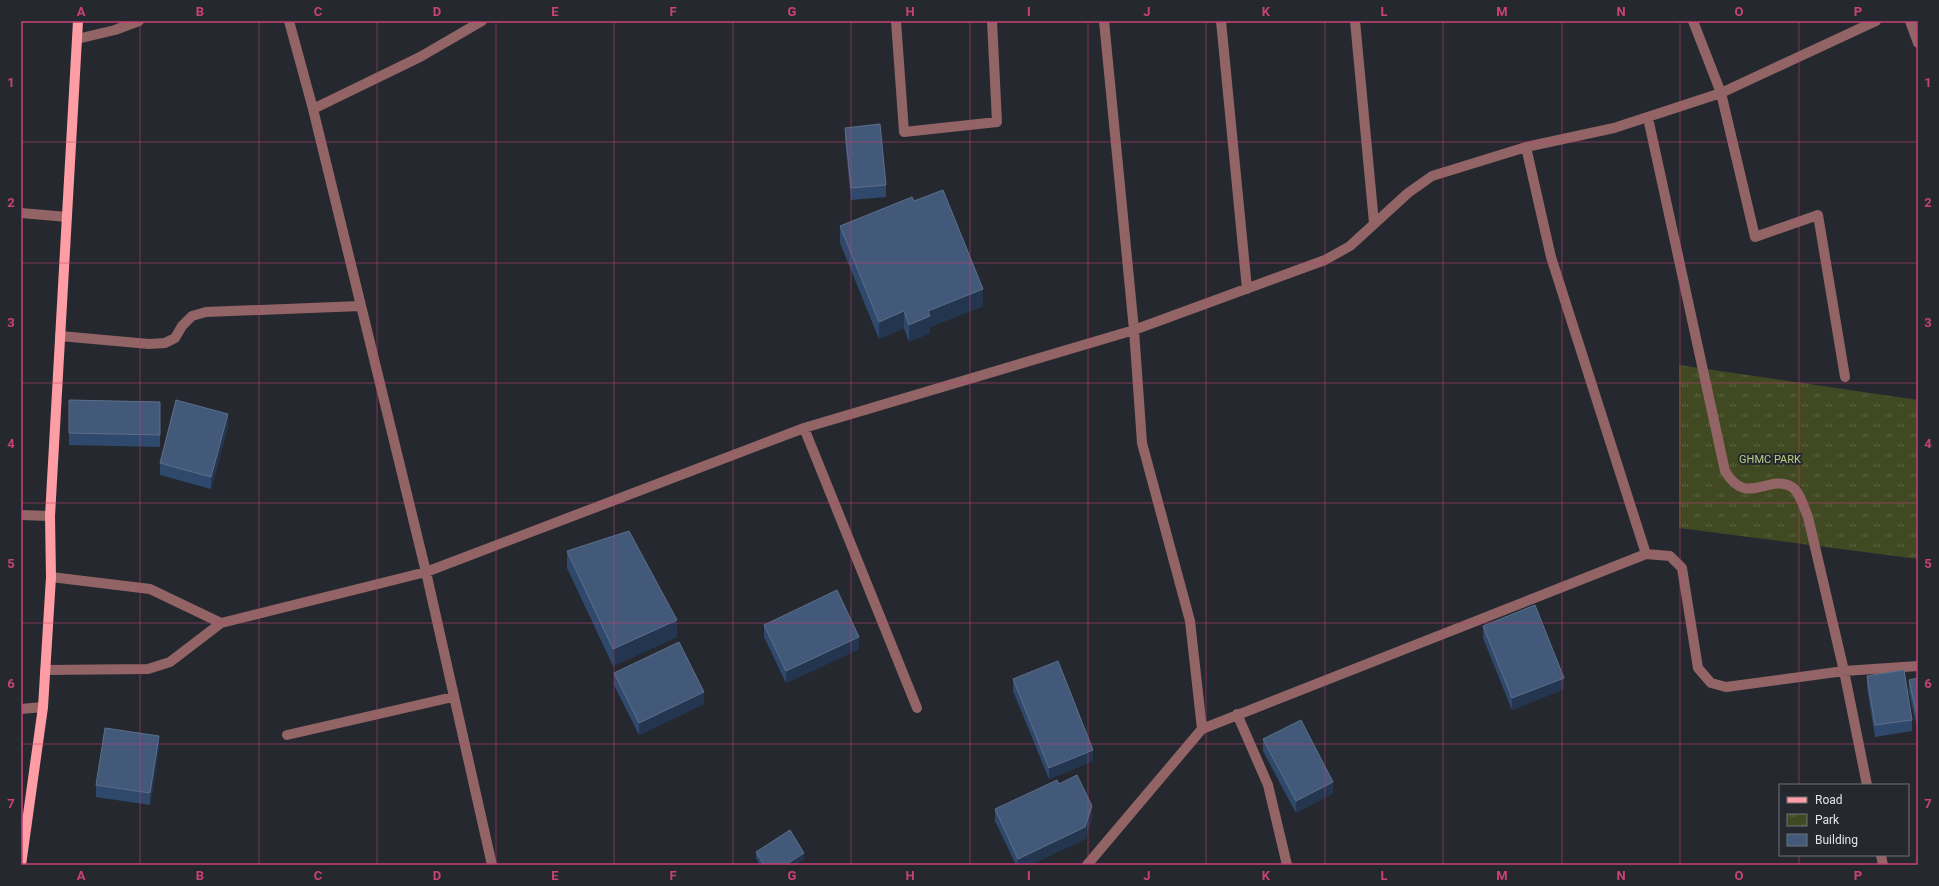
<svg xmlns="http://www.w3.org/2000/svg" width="1939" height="886" viewBox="0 0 1939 886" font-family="Roboto,sans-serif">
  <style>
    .park { fill: url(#park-tufts) }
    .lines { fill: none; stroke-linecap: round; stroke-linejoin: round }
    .minor { stroke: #936466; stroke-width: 10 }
    .major { stroke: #fe9da3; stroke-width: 10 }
    .wall { fill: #2f496d }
    .shaded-wall { fill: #23354f }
    .building { fill: #42597a; stroke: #5b6f8b }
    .grid { fill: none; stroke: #c84177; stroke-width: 1; stroke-opacity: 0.55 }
    .labels { text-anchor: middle; stroke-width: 4; stroke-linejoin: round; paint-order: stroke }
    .park-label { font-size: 11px; fill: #bacd7e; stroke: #25292f }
    .neatline { fill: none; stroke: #c84177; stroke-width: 1.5 }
    .grid-label { font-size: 13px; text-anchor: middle; font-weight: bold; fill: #c84177 }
  </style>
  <defs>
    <pattern id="park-tufts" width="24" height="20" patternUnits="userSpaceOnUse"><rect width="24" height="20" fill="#404922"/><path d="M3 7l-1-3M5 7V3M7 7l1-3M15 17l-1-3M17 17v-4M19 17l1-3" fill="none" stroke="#5b6342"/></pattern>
  </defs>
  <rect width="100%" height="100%" fill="#25292f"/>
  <path class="park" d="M1679,365L1918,400V559L1679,528Z"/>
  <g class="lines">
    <path class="minor" d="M289,21L313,109L426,572L492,865
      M896,21L904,132L997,122L992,21
      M1221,21L1247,289
      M1355,21L1374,223
      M1693,21L1721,93L1755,237L1818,215L1845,377
      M1910,21L1918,43
      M77,39L115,30L139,21
      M313,109L420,57L482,21
      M21,213L67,217
      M60,336L149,344L165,343L175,338L182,326L192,316L206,312L361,306
      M804,428L917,708
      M21,515L50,516
      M1646,554L1670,556L1682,568L1698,668L1711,683L1726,687L1844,671L1808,517C1804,508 1800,492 1792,487C1768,473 1747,508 1725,471L1648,118
      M51,577L150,589L221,623L426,572L804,428L1134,330L1325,260L1350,246L1408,193L1432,176L1526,147L1614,128L1721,93L1876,21
      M45,670L148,669L170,662L221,623
      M21,709L43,707
      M1237,714L1268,785L1287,865
      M1202,729L1646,554L1551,257L1526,147
      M287,735L453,697
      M1867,785L1844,671L1918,666
      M1881,855L1883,865
      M1087,865L1202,729L1190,621L1142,443L1134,330L1104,21"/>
    <path class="major" d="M21,865L43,707L51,577L50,516L78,21"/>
  </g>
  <path class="wall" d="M845,128L886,185V197L851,200L845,140Z
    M914,201L983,306L930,327V333L909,342L904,328L879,339L840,243V226Z
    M69,400L160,402V447L69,445Z
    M228,426L211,489L160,475V463Z
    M567,551L677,637L613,666L567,568Z
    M764,625L859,649L786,683L764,637Z
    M1483,626L1564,689L1512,710L1483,638Z
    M614,673L704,704L639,735L614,685Z
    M1867,676L1912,720V731L1875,737L1867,688Z
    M1918,678V728H1917L1909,692V680Z
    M1013,679L1093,761L1049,779L1013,691Z
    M1263,739L1333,793L1296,813L1263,751Z
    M159,748L150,805L96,797V785Z
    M1059,784L1092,818L1085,839L1030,865H1016L995,821V809Z
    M756,852L804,859L794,865H760L756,858Z"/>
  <path class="shaded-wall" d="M983,289V306L930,327V333L909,342V325L928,311Z
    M904,311V328L879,339V322Z
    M228,414V426L211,489V477Z
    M677,620V637L613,666V649Z
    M859,637V649L786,683V671Z
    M1564,678V689L1512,710V698Z
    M704,692V704L639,735V723Z
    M159,736V748L150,805V793Z
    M1093,750V761L1049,779V768Z
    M1333,782V793L1296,813V801Z
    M1092,806V818L1085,839L1030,865H1018V859Z
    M804,853V859L794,865H785Z"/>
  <path class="building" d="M880,124L886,185L851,188L845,128Z
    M943,190L983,289L928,311L930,316L909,325L904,311L879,322L840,226L912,197L914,201Z
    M69,400L160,402V435L69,433Z
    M176,400L228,414L211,477L160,463Z
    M629,531L677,620L613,649L567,551Z
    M837,590L859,637L786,671L764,625Z
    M1535,605L1564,678L1512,698L1483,626Z
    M679,642L704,692L639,723L614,673Z
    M1058,661L1093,750L1049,768L1013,679Z
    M1904,670L1912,720L1875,725L1867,676Z
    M1918,678V716H1917L1909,680Z
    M1301,720L1333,782L1296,801L1263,739Z
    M105,728L159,736L150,793L96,785Z
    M1077,775L1092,806L1085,827L1018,859L995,809L1057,780L1059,784Z
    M790,830L804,853L785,865H764L756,852Z"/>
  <path class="grid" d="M140,21V865M259,21V865M377,21V865M496,21V865M614,21V865M733,21V865M851,21V865M970,21V865M1088,21V865M1206,21V865M1325,21V865M1443,21V865M1562,21V865M1680,21V865M1799,21V785M21,142H1918M21,263H1918M21,383H1918M21,503H1918M21,623H1918M21,744H1918M1799,855V865"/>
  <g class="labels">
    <g class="park-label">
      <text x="1770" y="463">GHMC PARK</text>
    </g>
  </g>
  <rect width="1939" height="886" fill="none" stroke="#25292f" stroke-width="44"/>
  <rect x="1779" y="784" width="130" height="72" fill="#25292f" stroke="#707379"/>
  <rect x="1787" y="797" width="20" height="6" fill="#fe9da3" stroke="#707379"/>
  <text x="1815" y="804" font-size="12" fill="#e0e3e7">Road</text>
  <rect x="1787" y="814" width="20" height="12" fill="url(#park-tufts)" stroke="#707379"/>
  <text x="1815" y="824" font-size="12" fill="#e0e3e7">Park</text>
  <rect x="1787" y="834" width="20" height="12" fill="#42597a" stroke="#707379"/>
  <text x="1815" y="844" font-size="12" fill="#e0e3e7">Building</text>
  <rect x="22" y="22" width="1895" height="842" class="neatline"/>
  <g class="grid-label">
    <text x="81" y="16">A</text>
    <text x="200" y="16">B</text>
    <text x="318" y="16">C</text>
    <text x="437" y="16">D</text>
    <text x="555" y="16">E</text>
    <text x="673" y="16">F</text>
    <text x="792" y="16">G</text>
    <text x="910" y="16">H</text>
    <text x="1029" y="16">I</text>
    <text x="1147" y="16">J</text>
    <text x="1266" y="16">K</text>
    <text x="1384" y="16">L</text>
    <text x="1502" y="16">M</text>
    <text x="1621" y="16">N</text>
    <text x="1739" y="16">O</text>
    <text x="1858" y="16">P</text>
    <text x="11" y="87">1</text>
    <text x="1928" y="87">1</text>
    <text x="11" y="207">2</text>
    <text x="1928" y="207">2</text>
    <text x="11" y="327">3</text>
    <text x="1928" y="327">3</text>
    <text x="11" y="448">4</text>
    <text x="1928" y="448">4</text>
    <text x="11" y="568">5</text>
    <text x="1928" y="568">5</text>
    <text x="11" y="688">6</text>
    <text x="1928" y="688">6</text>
    <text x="11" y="808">7</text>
    <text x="1928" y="808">7</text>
    <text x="81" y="880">A</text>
    <text x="200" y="880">B</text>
    <text x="318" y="880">C</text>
    <text x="437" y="880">D</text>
    <text x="555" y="880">E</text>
    <text x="673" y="880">F</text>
    <text x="792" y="880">G</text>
    <text x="910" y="880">H</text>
    <text x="1029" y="880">I</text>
    <text x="1147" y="880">J</text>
    <text x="1266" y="880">K</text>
    <text x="1384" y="880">L</text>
    <text x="1502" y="880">M</text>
    <text x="1621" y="880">N</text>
    <text x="1739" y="880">O</text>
    <text x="1858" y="880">P</text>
  </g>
</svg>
